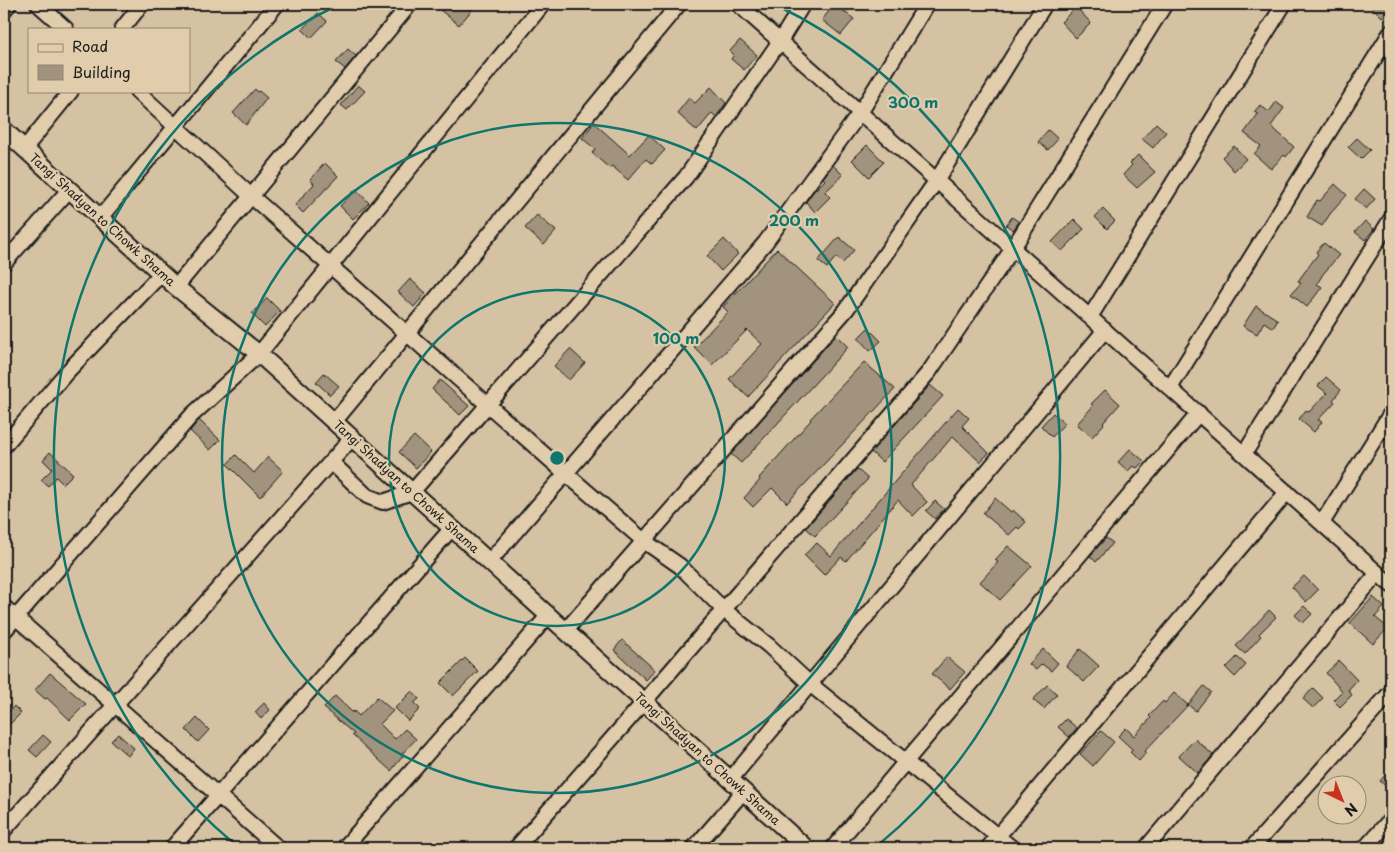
<svg xmlns="http://www.w3.org/2000/svg" width="1395" height="852" viewBox="0 0 1395 852" font-family="'Playpen Sans',sans-serif">
  <style>
    .building { fill: #a1937d; stroke: #1c1c1c }
    .lines { fill: none; stroke-linecap: round; stroke-linejoin: round }
    .minor-casing { stroke: #1c1c1c; stroke-width: 18 }
    .major-casing { stroke: #1c1c1c; stroke-width: 20 }
    .minor { stroke: #e1ccab; stroke-width: 14 }
    .major { stroke: #e1ccab; stroke-width: 16 }
    .ring { fill: none; stroke: #0f766e; stroke-width: 2.5 }
    .labels { text-anchor: middle; stroke-width: 4.5; stroke-linejoin: round; paint-order: stroke }
    .street-label { font-size: 12px; fill: #1c1c1c; stroke: #e1ccab }
    .centre { fill: #0f766e; stroke: #e1ccab; stroke-width: 2.5 }
    .ring-label { font-size: 15px; text-anchor: middle; font-weight: bold; fill: #0f766e; stroke: #e1ccab; stroke-width: 4.5; stroke-linejoin: round; paint-order: stroke }
  </style>
  <rect width="100%" height="100%" fill="#d5c2a2"/>
  <filter id="ink" filterUnits="userSpaceOnUse"><feTurbulence type="fractalNoise" baseFrequency=".02" numOctaves="2"/><feDisplacementMap in="SourceGraphic" scale="10" xChannelSelector="R" yChannelSelector="G"/><feConvolveMatrix kernelMatrix="1 2 1 2 8 2 1 2 1" color-interpolation-filters="sRGB"/></filter>
  <g filter="url(#ink)">
    <path class="building" d="M445,4H465L472,10L459,25L440,10Z
      M816,4H834L854,19L841,35L822,20L829,11Z
      M1369,4H1391V8L1382,17Z
      M1076,7L1091,23L1076,38L1061,22Z
      M318,13L327,21L311,38L302,29Z
      M740,40L757,55L744,70L731,59L734,55L730,51Z
      M348,49L356,56L345,69L336,62Z
      M358,85L365,91L347,110L341,105Z
      M711,87L726,103L716,117L712,113L697,131L677,113L689,98L695,103Z
      M255,89L258,92L259,91L267,98L246,125L233,113Z
      M1276,102L1284,108L1271,126L1294,147L1286,157L1284,155L1271,169L1254,154L1261,146L1244,133L1258,114L1254,112L1260,105L1269,112Z
      M594,123L630,155L649,135L665,150L652,164L646,159L628,180L612,166L609,168L592,153L595,149L582,138Z
      M1156,123L1166,132L1153,148L1142,139Z
      M1048,130L1058,139L1048,150L1038,142Z
      M1357,138L1370,150L1361,159L1348,147Z
      M867,145L884,162L869,177L852,160Z
      M1234,146L1246,159L1234,171L1222,157Z
      M1138,155L1155,172L1137,188L1123,175L1132,165L1130,163Z
      M325,163L338,176L303,213L295,205L314,184L310,179Z
      M833,165L843,175L825,192L830,197L815,212L806,202L813,192L825,180L823,178Z
      M1335,184L1347,195L1330,214L1322,226L1307,217L1317,200L1320,201Z
      M356,189L369,203L353,219L340,206Z
      M1364,189L1375,199L1366,209L1355,199Z
      M1103,209L1115,221L1107,229L1095,217Z
      M537,215L556,231L544,245L525,228Z
      M1012,217L1019,222L1013,230L1006,225Z
      M1074,219L1084,229L1062,251L1052,242Z
      M1365,221L1374,229L1365,240L1355,232Z
      M839,237L854,250L843,263L836,257L827,268L818,261Z
      M724,239L738,254L721,271L707,256Z
      M1324,243L1339,255L1323,274L1317,284L1322,287L1307,307L1291,294L1301,283L1298,281L1318,254L1316,252Z
      M777,249L835,303L748,397L729,379L762,344L747,330L712,365L694,347L728,312L723,307Z
      M410,279L426,293L414,307L398,292Z
      M267,298L280,311L265,327L252,314Z
      M1256,306L1278,320L1273,328L1264,322L1257,334L1243,326Z
      M868,328L881,341L870,351L858,338Z
      M836,335L848,347L741,463L731,454Z
      M570,349L585,363L569,380L554,366Z
      M864,362L895,389L787,503L772,488L753,507L744,498L760,480L759,478L811,420L810,419Z
      M324,373L339,386L330,395L316,382Z
      M1326,377L1341,390L1333,400L1335,402L1318,420L1322,422L1314,432L1299,419L1306,410L1309,412L1327,393L1318,386Z
      M440,380L469,406L460,415L432,389Z
      M930,385L943,396L882,462L871,452Z
      M1105,390L1120,404L1103,423L1104,424L1092,437L1077,424L1093,406L1091,404Z
      M958,408L969,418L962,426L989,453L980,462L953,436L911,485L927,502L913,516L898,500L846,561L841,557L824,575L804,555L817,543L831,556Z
      M1053,413L1065,423L1052,437L1041,426Z
      M199,420L220,440L210,450L190,431Z
      M414,436L431,452L416,468L399,452Z
      M1130,449L1144,461L1137,468L1133,466L1128,471L1118,462Z
      M50,452L73,474L63,484L56,477L48,486L41,480L52,469L43,460Z
      M236,455L254,473L268,457L283,471L260,497L227,464Z
      M857,469L868,479L815,536L806,528Z
      M995,498L1011,512L1013,510L1026,522L1019,529L1017,527L1009,535L983,513Z
      M935,501L944,509L935,519L926,511Z
      M1106,538L1113,543L1096,562L1090,556Z
      M1008,546L1032,566L1000,600L980,582L998,562L995,560Z
      M1304,576L1318,590L1306,602L1292,587Z
      M1373,597L1384,607L1375,617L1388,628L1373,644L1350,623Z
      M1304,606L1312,614L1303,623L1295,615Z
      M1269,610L1276,617L1259,634L1261,636L1245,654L1236,646Z
      M622,640L655,670L646,680L614,650Z
      M1043,649L1058,663L1051,671L1042,664L1036,670L1029,664Z
      M1080,649L1099,666L1084,682L1066,666Z
      M947,657L965,672L950,689L932,674Z
      M1237,657L1246,665L1235,677L1226,668Z
      M465,658L478,671L453,696L440,683Z
      M1339,661L1357,680L1348,690L1352,695L1340,707L1333,700L1342,691L1326,673Z
      M50,673L86,704L70,720L47,698L45,699L35,690Z
      M1047,685L1057,694L1044,709L1033,700Z
      M1204,686L1211,692L1196,711L1188,705Z
      M1313,688L1323,698L1313,708L1303,699Z
      M412,691L419,699L414,703L420,709L408,721L395,708Z
      M1174,693L1188,705L1144,752L1146,753L1139,761L1130,752L1133,750L1118,736L1126,728L1134,736L1151,718L1149,716L1163,701L1165,703Z
      M335,696L353,713L354,711L359,716L377,697L393,711L380,724L395,739L405,729L416,739L401,755L403,756L391,771L352,735L354,734L324,708Z
      M264,703L270,710L261,719L255,712Z
      M14,706L21,713L4,730V717Z
      M197,718L209,730L198,742L186,730Z
      M1066,719L1077,728L1069,737L1058,727Z
      M1101,731L1114,742L1093,766L1080,754Z
      M118,734L134,748L128,756L111,741Z
      M43,735L51,742L37,757L29,750Z
      M1195,739L1213,755L1198,773L1179,756Z
      M1386,774L1391,778V791L1380,781Z"/>
    <g class="lines">
      <defs>
        <path id="minor" d="M38,4L66,29
          M738,4L1391,585
          M4,10L9,4
          M122,29L142,4
          M137,91L251,196L563,471L644,541L680,566L724,610L769,646L810,684L1012,848
          M24,149L71,91
          M100,218L277,4
          M4,263L69,190
          M176,287L410,4
          M1090,317L1284,4
          M1170,388L1391,32
          M334,422L679,4
          M4,446L66,373L161,274
          M1244,454L1391,219
          M331,462L367,496L383,502L412,492L686,177L780,41L803,4
          M1322,523L1391,413
          M489,562L765,243L860,113L927,4
          M4,607L278,848
          M4,631L192,415L259,354L543,4
          M565,631L846,310L937,180L1045,4
          M730,780L1105,330
          M4,830L352,438
          M172,848L452,528
          M344,848L548,616
          M516,848L644,702L929,372L1013,248L1165,4
          M694,848L743,792
          M833,848L1199,413
          M988,848L1287,492
          M1146,848L1378,573
          M1252,848L1391,692
          M1365,848L1391,819"/>
        <path id="major" d="M4,130L176,287L259,354L806,848"/>
      </defs>
      <use href="#minor" class="minor-casing"/>
      <use href="#major" class="major-casing"/>
      <use href="#minor" class="minor"/>
      <use href="#major" class="major"/>
    </g>
  </g>
  <g class="ring">
    <circle cx="557" cy="458" r="168"/>
    <circle cx="557" cy="458" r="335"/>
    <path d="M237 846A503 503 0 0 1 340 4M774 4A503 503 0 0 1 877 846"/>
  </g>
  <g class="labels">
    <g class="street-label">
      <text transform="translate(102 220) rotate(42)" y="4">Tangi Shadyan to Chowk Shama</text>
      <text transform="translate(406 487) rotate(42)" y="4">Tangi Shadyan to Chowk Shama</text>
      <text transform="translate(707 759) rotate(42)" y="4">Tangi Shadyan to Chowk Shama</text>
    </g>
  </g>
  <circle cx="557" cy="458" r="8" class="centre"/>
  <g class="ring-label">
    <text x="913" y="108">300 m</text>
    <text x="794" y="226">200 m</text>
    <text x="676" y="344">100 m</text>
  </g>
  <rect width="1395" height="852" fill="none" stroke="#e1ccab" stroke-width="20"/>
  <rect x="10" y="10" width="1375" height="832" fill="none" stroke="#1c1c1c" stroke-width="2" filter="url(#ink)"/>
  <rect x="28" y="28" width="162" height="65" fill="#e1ccab" stroke="#928672"/>
  <rect x="38" y="44" width="25" height="8" fill="#e1ccab" stroke="#928672"/>
  <text x="72" y="52" font-size="15" fill="#1c1c1c">Road</text>
  <rect x="38" y="65" width="25" height="15" fill="#a1937d" stroke="#928672"/>
  <text x="72" y="78" font-size="15" fill="#1c1c1c">Building</text>
  <g transform="translate(1342 800) rotate(137)"><circle r="24" fill="#e1ccab" stroke="#928672"/>
  <path d="M0-4L9 19L0 12L-9 19Z" fill="#c8321e"/>
  <text y="-8" font-size="14" font-weight="bold" text-anchor="middle" fill="#1c1c1c">N</text>
  </g>
</svg>
